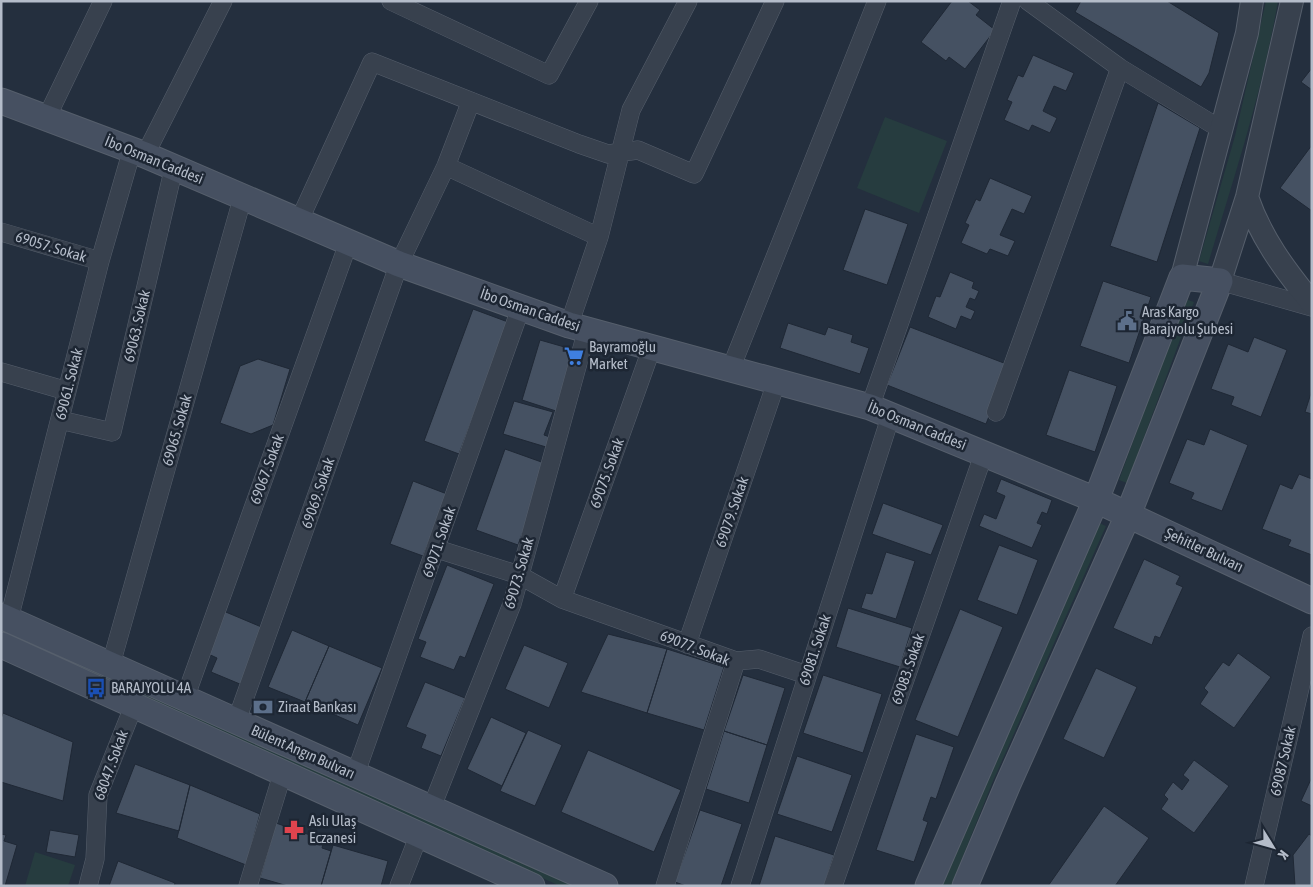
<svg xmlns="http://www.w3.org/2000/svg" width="1313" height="887" viewBox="0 0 1313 887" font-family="'Asap Condensed',sans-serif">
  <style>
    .green { fill: #263c3f }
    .building { fill: #455162; stroke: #1f2835 }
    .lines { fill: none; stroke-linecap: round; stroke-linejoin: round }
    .minor-casing { stroke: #565f6c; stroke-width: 19 }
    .tertiary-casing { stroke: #565f6c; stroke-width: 24 }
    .secondary-casing { stroke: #565f6c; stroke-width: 27 }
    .minor { stroke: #38414e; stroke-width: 18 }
    .tertiary { stroke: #38414e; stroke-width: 22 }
    .secondary { stroke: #465061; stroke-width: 25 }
    .labels { text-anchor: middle; stroke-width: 5; stroke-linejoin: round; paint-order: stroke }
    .street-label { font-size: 15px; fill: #b4bcc9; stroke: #1d2633 }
    .poi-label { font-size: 15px; fill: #b4bcc9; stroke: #1d2633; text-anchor: start }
  </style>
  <rect width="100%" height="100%" fill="#242f3e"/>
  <path class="green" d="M1266,1H1278C1263,90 1234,177 1208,264L1199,261L1235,136Z
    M885,117L947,141L919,213L857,188Z
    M1185,299L1194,302L1127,483L1119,480Z
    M1099,523L1106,526L993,781L951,886H941Z
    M1,627L574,886H560L1,631Z
    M35,852L75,865L68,886H25Z"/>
  <path class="building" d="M952,1H968L980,10L976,15L995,30L965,69L949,57L946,61L921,42Z
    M1081,1H1167L1219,33L1209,73L1201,87L1075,12Z
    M1033,55L1074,73L1066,91L1054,86L1043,111L1057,118L1050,133L1032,125L1029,131L1004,120L1012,102L1007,100L1018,75L1023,77Z
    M1312,68V90L1301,82Z
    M1158,103L1200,128L1157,262L1110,246Z
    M1312,145V211L1280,188Z
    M990,178L1032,196L1024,214L1012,209L1000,235L1015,241L1008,256L990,249L987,254L961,243L969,225L965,223L976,199L980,201Z
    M865,209L908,224L887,285L843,270Z
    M950,272L974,282L972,288L979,291L975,300L970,298L966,307L975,311L971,320L961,316L956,329L928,317L936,296L940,297Z
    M1103,281L1151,297L1129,363L1080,346Z
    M473,309L508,322L459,454L424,441Z
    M788,323L825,335L828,327L853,335L851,342L869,348L860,374L780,348Z
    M910,327L1009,365L986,424L887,385Z
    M1254,337L1287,350L1261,417L1231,405L1234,397L1211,389L1228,344L1248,352Z
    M540,340L575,350L556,411L522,400Z
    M258,359L290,369L273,425L251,434L220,423L240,366Z
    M1069,370L1117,386L1095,452L1046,435Z
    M1312,390V414L1305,412Z
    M514,401L553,412L544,435L550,437L546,447L503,434Z
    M1210,429L1248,445L1222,511L1191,499L1194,493L1169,483L1187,439L1204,445Z
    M505,449L547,464L518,545L476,530Z
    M1299,474L1312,479V555L1288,546L1291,540L1262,529L1280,484L1292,489Z
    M1001,479L1052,500L1047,514L1042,512L1037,523L1042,525L1032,548L979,526L984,514L996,519L1005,496L996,492Z
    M413,481L447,494L423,556L390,544Z
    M883,503L943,525L931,555L872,534Z
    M999,545L1038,560L1017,615L977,600Z
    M886,552L915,561L896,619L861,608L866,593L872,594Z
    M1144,559L1180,576L1176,584L1183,587L1160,638L1155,636L1152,645L1113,628Z
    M447,565L494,584L465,658L460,656L454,670L420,657L426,642L418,639Z
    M848,608L912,628L900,667L836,647Z
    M960,609L1003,627L958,737L915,720Z
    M221,610L271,631L247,687L211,672L217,658L204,652Z
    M292,630L329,646L305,702L268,687Z
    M608,634L667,649L647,713L581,692Z
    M524,645L568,663L549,708L505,689Z
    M329,646L382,668L358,725L305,702Z
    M667,649L724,667L704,730L647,713Z
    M1238,653L1271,677L1234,728L1200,704L1208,692L1204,688L1223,662L1229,666Z
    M1096,668L1137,687L1104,758L1063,739Z
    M743,675L785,688L767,745L724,731Z
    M823,675L882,694L863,753L803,733Z
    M425,682L465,698L441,756L421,748L426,735L406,727Z
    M3,713L73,742L63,801L1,782V719Z
    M491,717L526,733L502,786L467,769Z
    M528,730L562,745L535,806L500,791Z
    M724,731L767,745L749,803L706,789Z
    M916,734L954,747L936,799L931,797L923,820L928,822L914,862L876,850Z
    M588,750L681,790L654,852L561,812Z
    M797,756L852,775L832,832L777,814Z
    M1194,760L1229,786L1194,833L1161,809L1168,799L1164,795L1173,782L1182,790L1189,780L1183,775Z
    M135,764L190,785L179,831L116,813Z
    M1312,777V806L1301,801Z
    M190,785L260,814L246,865L177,838Z
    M1104,806L1149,838L1115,886H1048Z
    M700,810L742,824L721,886H686L675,882Z
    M276,823L324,840L322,848L331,851L321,886H288L260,878Z
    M50,830L79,835L75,857L46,852Z
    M1,834L6,835L4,841L17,845L5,886H1Z
    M1309,834L1312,836V886H1295L1293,855Z
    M775,836L834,855L824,886H759Z
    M333,845L388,861L381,886H321Z
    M118,861L175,883L174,886H109Z"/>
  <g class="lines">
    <defs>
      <path id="minor" d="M391,1L549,75L589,1
        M1028,1L1120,68L1222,130
        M46,119L103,1
        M145,155L223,1
        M446,166L599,237
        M299,221L372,62L579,144L608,154L638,150L694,174L775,1
        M1,232L100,261
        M1220,281L1312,307
        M569,325L599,237L631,110L688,1
        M731,368L877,1
        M1,372L67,391
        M870,407L1012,1
        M996,412L1120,68
        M60,420L112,432L174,167
        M437,549L519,575L562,599L736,661L665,886
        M562,599L652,347
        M9,619L100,261L132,150
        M687,644L777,380
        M736,661L759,659L807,675
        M111,664L243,196
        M185,698L349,241
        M236,722L399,264L446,166L471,101
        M355,775L521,307
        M431,809L512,604L587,330
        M88,886L95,859L98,795L134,705
        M248,886L283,772
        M399,886L419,835
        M740,886L891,415
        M833,886L984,453
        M1254,886L1312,636"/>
      <path id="tertiary" d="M1247,197C1261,238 1285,270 1312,303
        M1182,277L1247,33L1252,1
        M1220,281L1247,197L1292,1"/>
      <path id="secondary" d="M1,101L145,155L399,264L569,325L870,407L1096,500L1312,601
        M1,616L605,886
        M1,645L532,886
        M928,886L1096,500L1182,277L1220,281L1128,515L1008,784L965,886"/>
    </defs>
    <use href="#minor" class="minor-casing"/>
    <use href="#tertiary" class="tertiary-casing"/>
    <use href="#secondary" class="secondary-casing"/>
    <use href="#minor" class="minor"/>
    <use href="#tertiary" class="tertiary"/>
    <use href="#secondary" class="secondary"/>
  </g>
  <defs>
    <symbol id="civic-bare" viewBox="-9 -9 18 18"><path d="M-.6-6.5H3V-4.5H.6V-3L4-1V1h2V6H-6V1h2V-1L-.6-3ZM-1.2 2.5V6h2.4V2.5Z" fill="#5c6f8a" stroke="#1d2633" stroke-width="2.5" paint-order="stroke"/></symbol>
    <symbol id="supermarket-bare" viewBox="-9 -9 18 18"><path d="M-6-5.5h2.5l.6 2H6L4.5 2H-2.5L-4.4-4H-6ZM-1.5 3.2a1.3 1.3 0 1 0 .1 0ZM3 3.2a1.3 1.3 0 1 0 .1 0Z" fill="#3f7fe0" stroke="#1d2633" stroke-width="2.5" paint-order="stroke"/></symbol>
    <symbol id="bus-bare" viewBox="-9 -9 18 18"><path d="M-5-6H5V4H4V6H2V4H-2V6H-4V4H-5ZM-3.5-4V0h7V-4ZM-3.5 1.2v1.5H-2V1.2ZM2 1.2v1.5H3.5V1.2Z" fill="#1a4fb4" stroke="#1d2633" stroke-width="2.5" paint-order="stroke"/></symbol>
    <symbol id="bank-bare" viewBox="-9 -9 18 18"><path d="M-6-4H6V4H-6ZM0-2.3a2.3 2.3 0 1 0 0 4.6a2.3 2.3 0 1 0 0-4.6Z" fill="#5c6f8a" stroke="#1d2633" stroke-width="2.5" paint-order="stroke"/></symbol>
    <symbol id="pharmacy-bare" viewBox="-9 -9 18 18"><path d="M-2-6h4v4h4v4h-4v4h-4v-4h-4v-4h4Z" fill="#e0444e" stroke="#1d2633" stroke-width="2.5" paint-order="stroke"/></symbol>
  </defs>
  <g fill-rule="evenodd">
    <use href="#civic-bare" x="1113" y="307" width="28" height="28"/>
    <use href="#supermarket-bare" x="560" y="342" width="28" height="28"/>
    <use href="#bus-bare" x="82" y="674" width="28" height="28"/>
    <use href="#bank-bare" x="249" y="693" width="28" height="28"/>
    <use href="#pharmacy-bare" x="280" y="816" width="28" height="28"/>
  </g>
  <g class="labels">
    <g class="street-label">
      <text transform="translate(154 160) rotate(22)" y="5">İbo Osman Caddesi</text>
      <text transform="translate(51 247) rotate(17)" y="5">69057. Sokak</text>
      <text transform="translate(530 310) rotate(19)" y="5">İbo Osman Caddesi</text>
      <text transform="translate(137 326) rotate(-77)" y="5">69063. Sokak</text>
      <text transform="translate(69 384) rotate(-76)" y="5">69061. Sokak</text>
      <text transform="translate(917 426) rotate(22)" y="5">İbo Osman Caddesi</text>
      <text transform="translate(177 430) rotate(-74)" y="5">69065. Sokak</text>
      <text transform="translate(267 469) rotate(-70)" y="5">69067. Sokak</text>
      <text transform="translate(607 473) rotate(-70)" y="5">69075. Sokak</text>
      <text transform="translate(318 493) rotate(-71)" y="5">69069. Sokak</text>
      <text transform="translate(732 512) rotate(-71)" y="5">69079. Sokak</text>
      <text transform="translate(439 542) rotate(-71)" y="5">69071. Sokak</text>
      <text transform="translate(1204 550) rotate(25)" y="5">Şehitler Bulvarı</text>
      <text transform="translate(519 573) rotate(-74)" y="5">69073. Sokak</text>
      <text transform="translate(695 648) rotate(21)" y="5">69077. Sokak</text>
      <text transform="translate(815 650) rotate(-72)" y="5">69081. Sokak</text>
      <text transform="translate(908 669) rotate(-71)" y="5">69083. Sokak</text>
      <text transform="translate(303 752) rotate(24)" y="5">Bülent Angın Bulvarı</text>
      <text transform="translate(1283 761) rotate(-77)" y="5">69087 Sokak</text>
      <text transform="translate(111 765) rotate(-70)" y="5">68047. Sokak</text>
    </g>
    <g class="poi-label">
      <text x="1142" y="317">Aras Kargo<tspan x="1142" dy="17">Barajyolu Şubesi</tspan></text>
      <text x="589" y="352">Bayramoğlu<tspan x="589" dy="17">Market</tspan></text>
      <text x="111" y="693">BARAJYOLU 4A</text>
      <text x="278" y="712">Ziraat Bankası</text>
      <text x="309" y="826">Aslı Ulaş<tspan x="309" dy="17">Eczanesi</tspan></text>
    </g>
  </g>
  <rect width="1313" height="887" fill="none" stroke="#b4bcc9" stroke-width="5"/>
  <g transform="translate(1273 847) rotate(127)" stroke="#1d2633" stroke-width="4" paint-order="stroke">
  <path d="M0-4L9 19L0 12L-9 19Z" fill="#b4bcc9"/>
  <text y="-8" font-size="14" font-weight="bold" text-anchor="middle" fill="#b4bcc9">K</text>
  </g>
</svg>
